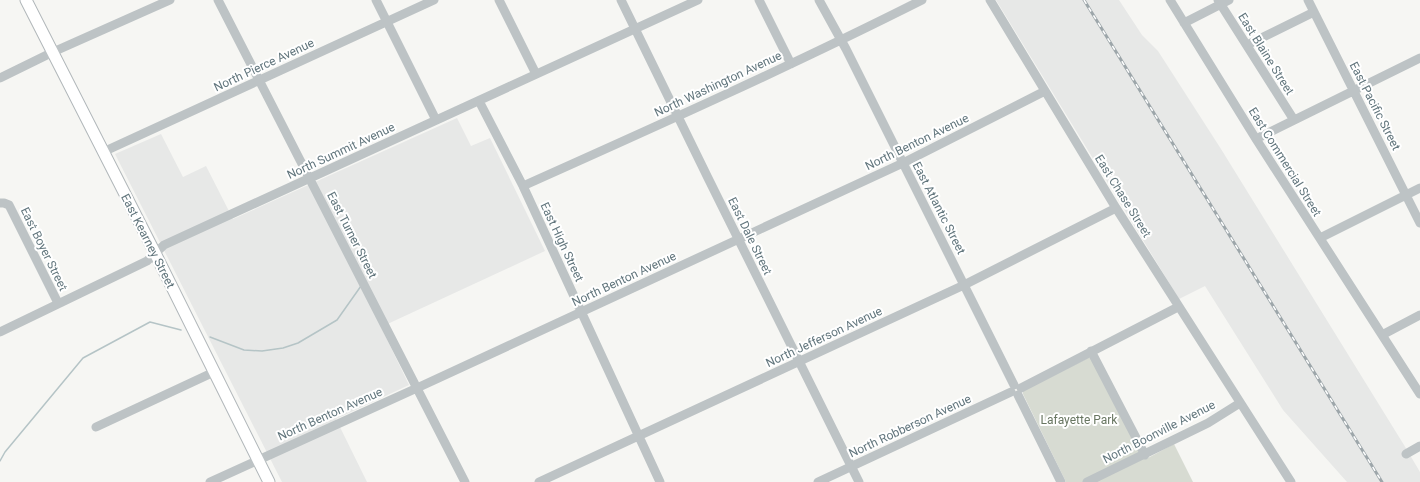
<svg xmlns="http://www.w3.org/2000/svg" width="1420" height="482" viewBox="0 0 1420 482" font-family="Roboto,sans-serif">
  <style>
    .built { fill: #e7e8e7 }
    .green { fill: #d7dbd2 }
    .lines { fill: none; stroke-linecap: round; stroke-linejoin: round }
    .stream { stroke: #b5c4c6; stroke-width: 1.5 }
    .major-casing { stroke: #b1b7ba; stroke-width: 13 }
    .minor { stroke: #bdc3c5; stroke-width: 9 }
    .major { stroke: #fff; stroke-width: 11 }
    .rail-casing { stroke: #9da6aa; stroke-width: 3 }
    .rail { stroke: #fff; stroke-width: 1.5; stroke-dasharray: 4.5; stroke-linecap: butt }
    .labels { text-anchor: middle; stroke-width: 4; stroke-linejoin: round; paint-order: stroke }
    .street-label { font-size: 12px; fill: #62767d; stroke: #fff }
    .park-label { font-size: 12px; fill: #687661; stroke: #fff }
  </style>
  <rect width="100%" height="100%" fill="#f6f6f3"/>
  <path class="built" d="M996,0H1119L1142,35L1158,51L1221,149L1404,445L1420,472V482H1347L1283,410L1205,286L1179,299Z
    M457,118L471,146L490,138L545,251L381,327L409,385L336,419L367,482H282L115,154L161,134L183,177L206,166L233,219Z"/>
  <path class="green" d="M1088,358H1091L1146,459L1174,444L1193,482H1066L1023,394V391Z"/>
  <g class="lines">
    <path class="stream" d="M210,337L244,350L262,351L283,348L298,343L337,320L361,286
      M0,461L5,452L83,358L150,322L181,330"/>
    <defs>
      <path id="major" d="M26,0L155,253L269,482"/>
    </defs>
    <use href="#major" class="major-casing"/>
    <path class="minor" d="M218,0L465,482
      M376,0L436,120
      M499,0L536,74
      M621,0L708,178L859,482
      M759,0L791,64
      M819,0L846,49L1014,385
      M990,0L1116,208L1291,482
      M1170,0L1256,139L1420,394
      M1218,0L1294,120
      M1308,0L1420,223
      M1184,23L1229,0
      M1247,45L1314,12
      M0,78L53,52L170,0
      M479,101L523,186L660,482
      M1256,139L1420,58
      M103,152L434,0
      M523,186C657,126 791,66 922,0
      M0,203H4L9,205L58,303
      M1320,238L1420,188
      M0,332L147,261L164,245L698,0
      M1382,335L1420,315
      M1091,351L1145,455
      M1021,388L1178,307
      M1018,395L1061,482
      M96,427L214,372
      M1406,454L1420,446
      M210,482L417,388L903,163L1045,91
      M539,482L964,285L1116,208
      M818,482L1011,392
      M1087,482L1208,423L1240,403"/>
    <use href="#major" class="major"/>
    <defs>
      <path id="rail" d="M1084,0L1382,482"/>
    </defs>
    <use href="#rail" class="rail-casing"/>
    <use href="#rail" class="rail"/>
  </g>
  <g class="labels">
    <g class="street-label">
      <text transform="translate(1266 54) rotate(58)" y="4">East Blaine Street</text>
      <text transform="translate(264 65) rotate(-25)" y="4">North Pierce Avenue</text>
      <text transform="translate(718 84) rotate(-25)" y="4">North Washington Avenue</text>
      <text transform="translate(1375 106) rotate(63)" y="4">East Pacific Street</text>
      <text transform="translate(917 142) rotate(-26)" y="4">North Benton Avenue</text>
      <text transform="translate(341 151) rotate(-25)" y="4">North Summit Avenue</text>
      <text transform="translate(1285 162) rotate(58)" y="4">East Commercial Street</text>
      <text transform="translate(1123 196) rotate(58)" y="4">East Chase Street</text>
      <text transform="translate(939 208) rotate(63)" y="4">East Atlantic Street</text>
      <text transform="translate(352 235) rotate(63)" y="4">East Turner Street</text>
      <text transform="translate(750 236) rotate(64)" y="4">East Dale Street</text>
      <text transform="translate(148 241) rotate(63)" y="4">East Kearney Street</text>
      <text transform="translate(562 242) rotate(65)" y="4">East High Street</text>
      <text transform="translate(44 249) rotate(64)" y="4">East Boyer Street</text>
      <text transform="translate(624 279) rotate(-25)" y="4">North Benton Avenue</text>
      <text transform="translate(824 337) rotate(-25)" y="4">North Jefferson Avenue</text>
      <text transform="translate(330 414) rotate(-24)" y="4">North Benton Avenue</text>
      <text transform="translate(910 426) rotate(-25)" y="4">North Robberson Avenue</text>
      <text transform="translate(1159 432) rotate(-27)" y="4">North Boonville Avenue</text>
    </g>
    <g class="park-label">
      <text x="1079" y="424">Lafayette Park</text>
    </g>
  </g>
</svg>
